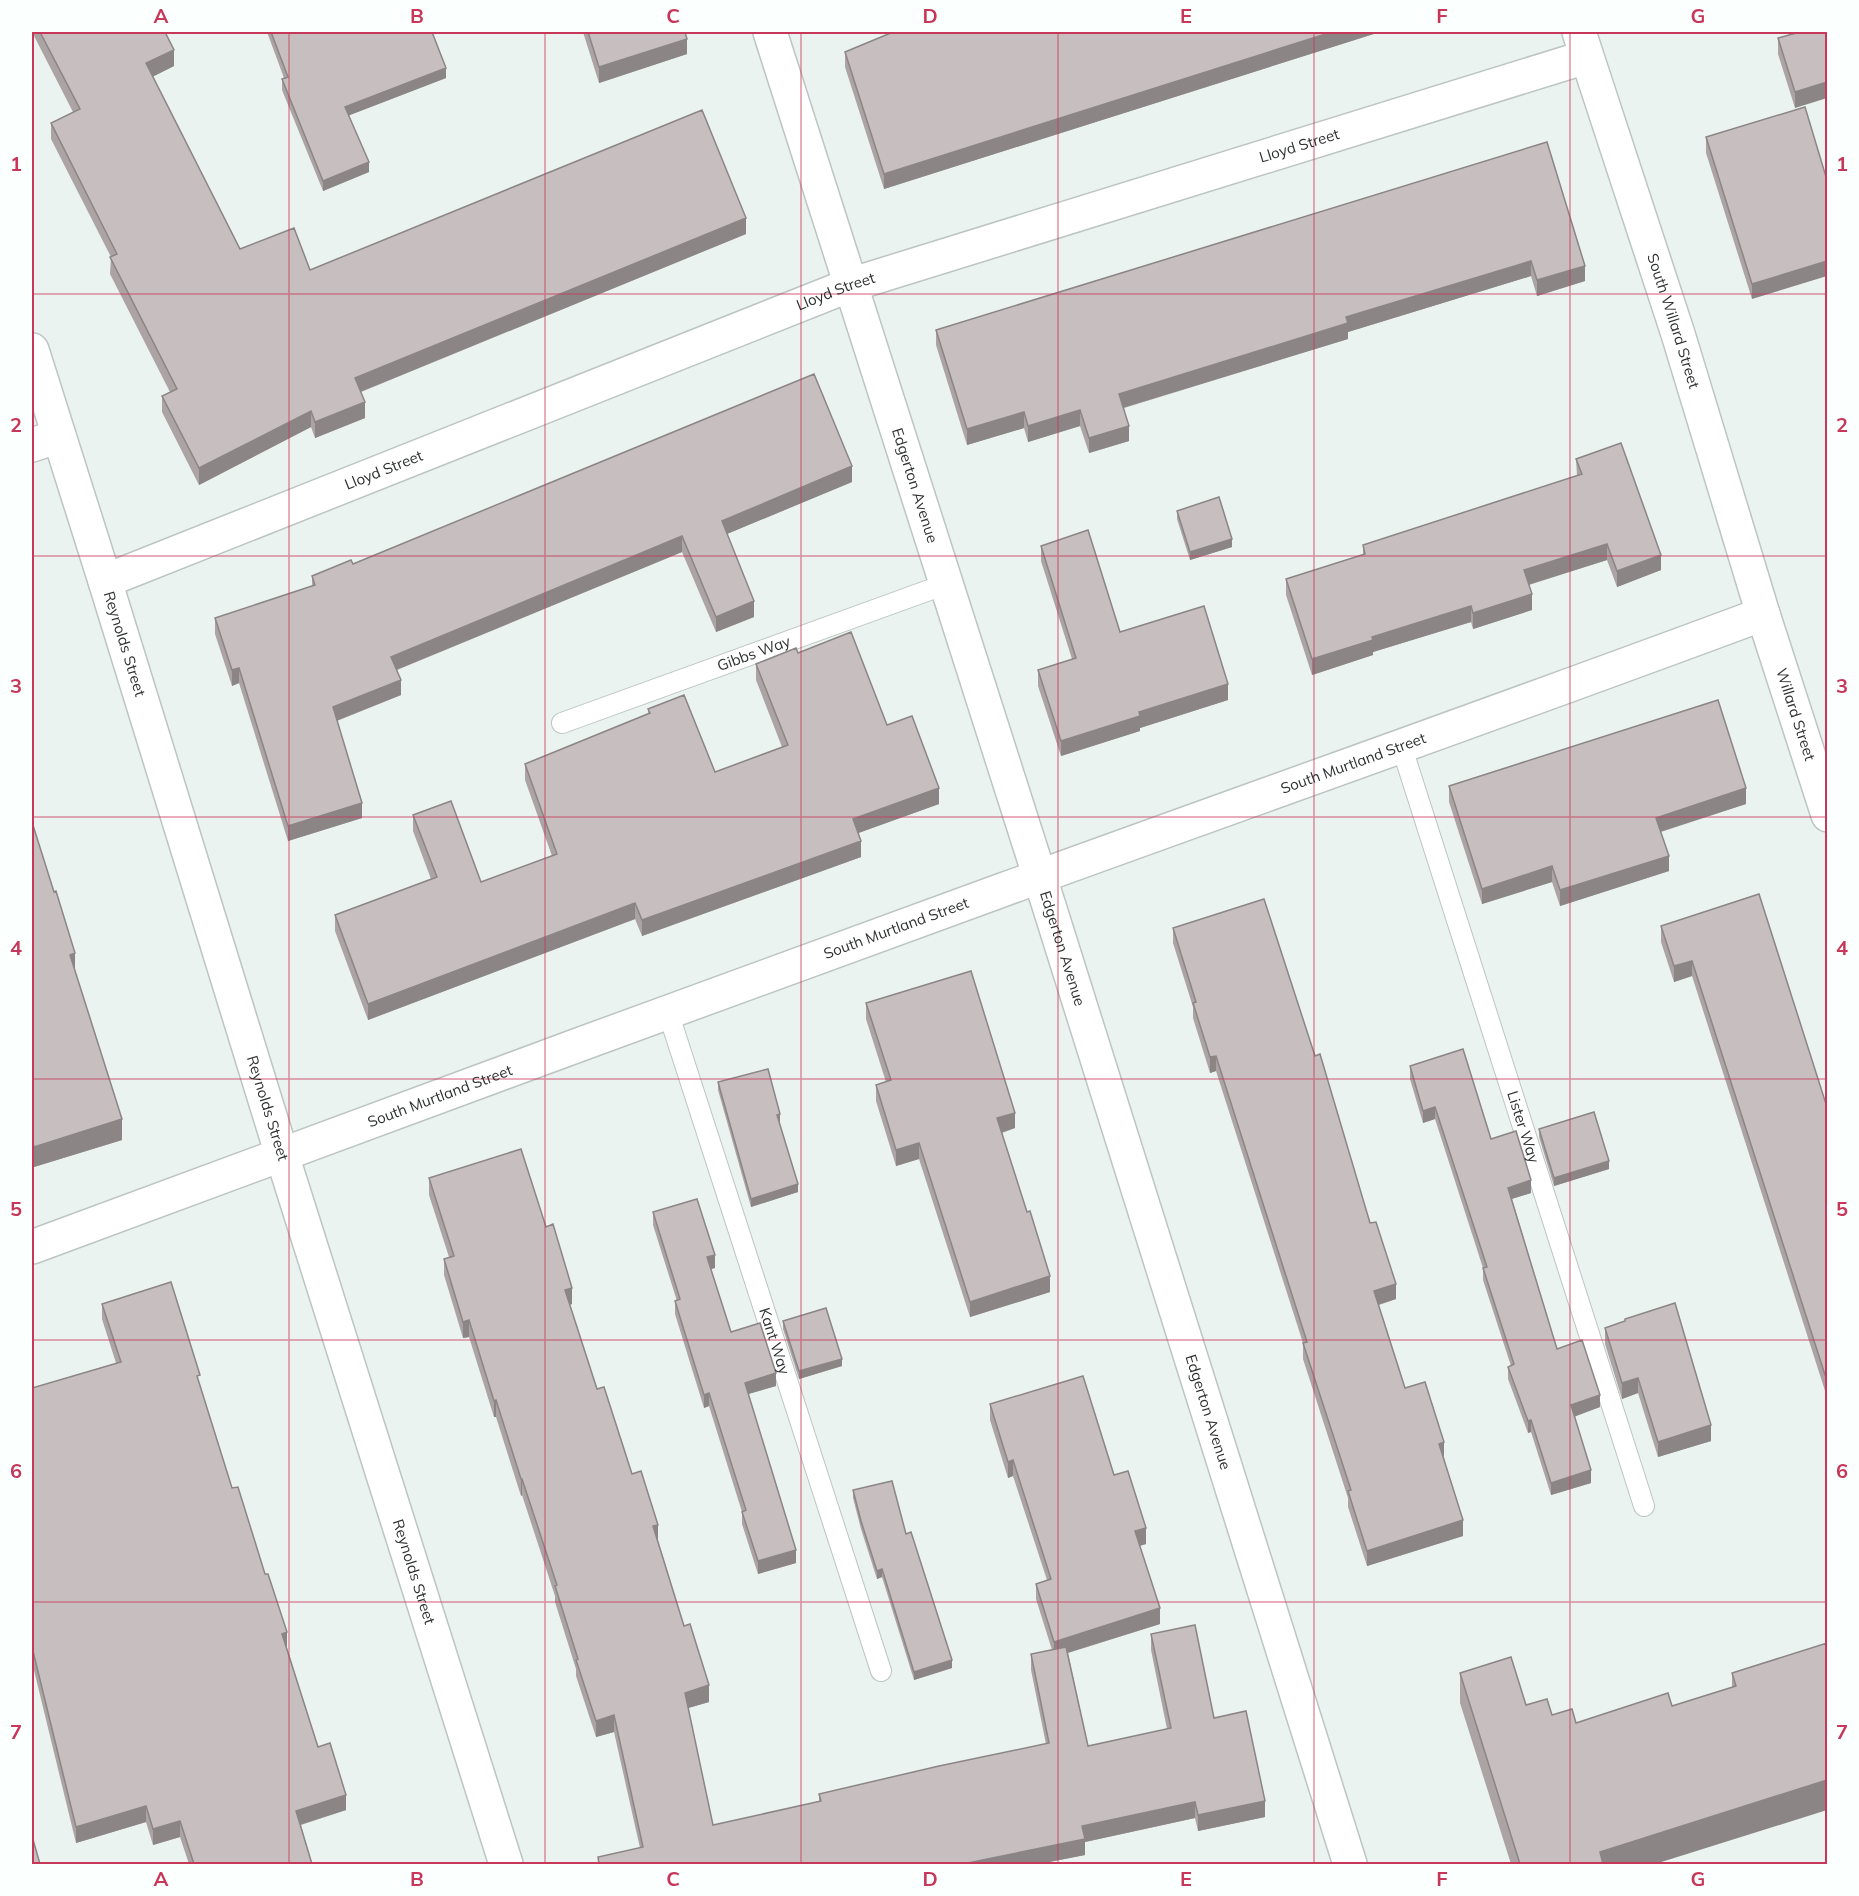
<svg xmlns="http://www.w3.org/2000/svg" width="1859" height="1896" viewBox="0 0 1859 1896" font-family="Mulish,sans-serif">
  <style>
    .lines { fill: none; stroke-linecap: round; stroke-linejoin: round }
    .lane-casing { stroke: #bdc5c2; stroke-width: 22 }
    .street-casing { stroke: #bdc5c2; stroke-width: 36 }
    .secondary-casing { stroke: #bdc5c2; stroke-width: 36 }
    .lane { stroke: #fff; stroke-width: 20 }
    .street { stroke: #fff; stroke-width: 33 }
    .secondary { stroke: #fff; stroke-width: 33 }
    .wall { fill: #aba3a4 }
    .shaded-wall { fill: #8b8586 }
    .building { fill: #c7bebf; stroke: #8b8586; stroke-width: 1.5 }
    .grid { fill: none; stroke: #c7375a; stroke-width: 1.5; stroke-opacity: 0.55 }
    .labels { text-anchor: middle; stroke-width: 5; stroke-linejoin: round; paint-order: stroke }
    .street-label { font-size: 15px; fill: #2e3230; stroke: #fbfffe }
    .neatline { fill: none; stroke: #c7375a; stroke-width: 2 }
    .grid-label { font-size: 20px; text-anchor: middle; font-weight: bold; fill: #c7375a }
  </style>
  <rect width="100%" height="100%" fill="#eaf3f0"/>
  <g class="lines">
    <defs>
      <g id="lane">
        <path id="s1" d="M562,723L946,584"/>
        <path id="s2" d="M1402,748L1644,1506"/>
        <path id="s3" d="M668,1012L881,1671"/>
      </g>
      <g id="street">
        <path id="s4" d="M770,32L1050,909L1350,1864"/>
        <path id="s5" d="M1579,32L1678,334L1763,614L1828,815"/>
        <path d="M32,445L59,436"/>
        <path id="s6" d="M105,581L850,285L1586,57"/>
        <path id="s7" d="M32,1247C356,1128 680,1006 1005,889C1258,797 1511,708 1763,614"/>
      </g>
      <g id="secondary">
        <path id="s8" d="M32,350L105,581L282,1155L506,1864"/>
      </g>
    </defs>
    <use href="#lane" class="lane-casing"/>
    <use href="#street" class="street-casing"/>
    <use href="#secondary" class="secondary-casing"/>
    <use href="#lane" class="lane"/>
    <use href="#street" class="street"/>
    <use href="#secondary" class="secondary"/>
  </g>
  <path class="wall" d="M32,32H165L174,66L152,77L240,249L310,270L746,234L361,392L365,418L315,438L311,427L199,485L162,412V396L170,392L110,274L111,257L51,139V123L73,112Z
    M267,32H432L446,78L349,115L369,172L323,191L282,90V79L284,78Z
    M583,32H685L687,54L599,83Z
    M893,32H1380L884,189L845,67V52Z
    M1800,32L1795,108L1778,54V38Z
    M1706,137L1827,180L1752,299L1706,153Z
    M1547,142L1585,281L1537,296L1531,276L1348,332V339L1124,408L1129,441L1089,453L1080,426L1028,442L1024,428L967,445L936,345V330Z
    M1576,459L1661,570L1617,587L1607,560L1529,585L1532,610L1473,629L1471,622L1373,652V655L1312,675L1286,595V579L1363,555V545L1577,476Z
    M852,482L727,534L754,617L716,632L682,552L397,670L401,695L337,721L362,818L288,841L239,683L232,686L215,634V618L312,586V576L353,564Z
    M1177,511L1232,547L1190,560L1177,519Z
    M1041,546L1120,632L1228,700L1140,728V731L1061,756L1038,686V670L1072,659L1041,561Z
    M798,653L887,725L939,804L858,833L861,857L642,936L635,919L368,1020L335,931V915L431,879L413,831V815L481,882L552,856L525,780V764L648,714V709L715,772L782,747L756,680V664Z
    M1449,786L1746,804L1661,832L1669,871L1560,906L1552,882L1482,904L1449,802Z
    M32,822L75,971L122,1140L34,1167L32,1160Z
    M1661,926L1827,1107V1397L1692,976L1674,982L1661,942Z
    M1173,928L1315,1056L1396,1299L1379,1305L1405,1388L1444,1458L1463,1536L1367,1566L1348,1507V1498L1303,1359V1343L1216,1071L1210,1073L1193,1018V1007L1173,943Z
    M866,1003L1015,1128L1002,1133L1050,1292L970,1317L919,1159L896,1166L876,1101V1085L886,1082L866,1019Z
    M1410,1066L1491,1139L1531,1193L1512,1199L1557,1349L1600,1407L1574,1416L1591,1483L1551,1495L1531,1432L1528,1433L1508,1379V1367L1511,1366L1483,1280V1268L1435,1119L1423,1123L1410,1079Z
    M718,1082L780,1122L779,1123L798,1192L751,1207L718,1090Z
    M1539,1129L1609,1169L1554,1186L1539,1137Z
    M429,1178L546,1227L572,1304L570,1305L597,1389L632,1474L658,1541L684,1626L709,1702L688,1708L713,1825L819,1802V1794L1046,1744L1031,1670V1654L1052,1650L1036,1599V1584L1047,1580L1013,1476L1008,1478L990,1420V1404L1114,1475L1146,1544L1140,1546L1160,1624L1068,1653L1088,1746L1167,1729L1151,1650V1634L1214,1718L1265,1817L1198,1831L1195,1818L1085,1842V1855L1039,1864H598V1857L640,1848L614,1732L596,1737L576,1676V1669L555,1602V1596L522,1495L521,1496L496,1417H494L469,1337L463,1338L444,1275V1259L449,1257L429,1195Z
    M653,1212L715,1268L711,1269L731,1332L776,1386L748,1394L796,1563L758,1574L742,1524V1512L709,1406L704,1408L675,1314V1301H677L653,1225Z
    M102,1304L200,1385L232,1488L287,1648L318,1747L346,1810L301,1825L312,1864H189L180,1837L153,1845L146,1822L76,1843L32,1662V1388L116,1363L102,1319Z
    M1625,1319L1711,1441L1658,1457L1638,1393L1622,1399L1605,1344V1328L1625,1321Z
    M783,1321L842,1366L799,1379L783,1329Z
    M853,1490L906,1534L952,1668L914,1680L882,1577L877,1579L861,1529L853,1498Z
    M1827,1643L1655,1864H1511L1460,1703V1673L1526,1705L1552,1715L1576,1723L1672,1706L1732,1687V1673Z"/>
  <path class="shaded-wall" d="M1332,32H1380L884,189V174Z
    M687,39V54L599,83V67Z
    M174,50V66L146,80V63Z
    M446,68V78L345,117V107Z
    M1827,82V98L1795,108V92Z
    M369,162V172L323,191V181Z
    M746,218V234L355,394V378Z
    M1531,261V276L1348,332V339L1119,409V394L1346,317Z
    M1827,261V276L1752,299V284Z
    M1585,266V281L1537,296V280Z
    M365,402V418L315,438V422Z
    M1080,410V426L1028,442V426Z
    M311,411V427L199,485V468Z
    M1024,412V428L967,445V429Z
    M1129,426V441L1089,453V438Z
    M852,466V482L722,536V521Z
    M682,536V552L391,672V657Z
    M1232,539V547L1190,560V552Z
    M1607,544V560L1524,586V570Z
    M1661,555V570L1617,587V571Z
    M1532,594V610L1473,629V613Z
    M754,601V617L716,632V617Z
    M1471,606V622L1373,652V655L1312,675V659L1372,637Z
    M239,668V683L232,686V670Z
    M401,680V695L333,722V707Z
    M1228,684V700L1140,728V731L1061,756V741L1139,712Z
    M939,788V804L853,835V819Z
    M1746,788V804L1656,833V818Z
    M362,803V818L288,841V826Z
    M861,841V857L642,936V920Z
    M1669,856V871L1560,906V890Z
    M1552,866V882L1482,904V889Z
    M635,903V919L368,1020V1004Z
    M75,953V974L70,955Z
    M1692,961V976L1674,982V966Z
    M1216,1056V1071L1210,1073V1057Z
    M1435,1107V1119L1423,1123V1111Z
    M1015,1113V1128L997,1134V1118Z
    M780,1114V1122L777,1123V1115Z
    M122,1119V1140L34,1167V1147Z
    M919,1143V1159L896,1166V1150Z
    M1609,1161V1169L1554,1186V1178Z
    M1531,1180V1193L1508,1200V1188Z
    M798,1184V1192L751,1207V1199Z
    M715,1255V1268L707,1270V1257Z
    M1050,1276V1292L970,1317V1302Z
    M1396,1284V1299L1374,1306V1291Z
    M572,1288V1304L565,1306V1290Z
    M469,1320V1337L463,1338V1322Z
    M842,1359V1366L799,1379V1371Z
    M776,1373V1386L745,1395V1383Z
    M1638,1378V1393L1622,1399V1383Z
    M709,1393V1406L704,1408V1395Z
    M1600,1395V1407L1571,1418V1405Z
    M496,1400V1417H494V1401Z
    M1531,1420V1432L1528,1433V1421Z
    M1711,1425V1441L1658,1457V1442Z
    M1444,1442V1458L1439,1444Z
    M1013,1460V1476L1008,1478V1462Z
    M1591,1470V1483L1551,1495V1483Z
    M521,1479H522V1495L521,1496Z
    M1463,1520V1536L1367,1566V1551Z
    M658,1525V1541L653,1526Z
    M1146,1528V1544L1135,1547V1531Z
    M796,1550V1563L758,1574V1561Z
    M882,1569V1577L877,1579V1571Z
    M1160,1608V1624L1054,1657V1642Z
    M287,1632V1648L282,1649V1634Z
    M952,1660V1668L914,1680V1672Z
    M709,1685V1702L685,1709V1693Z
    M614,1715V1732L596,1737V1721Z
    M1827,1780V1810L1655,1864H1600V1852Z
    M346,1795V1810L296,1826V1811Z
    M1265,1801V1817L1198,1831V1815Z
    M1195,1802V1818L1085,1842V1855L1039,1864H963L1082,1826Z
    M146,1806V1822L76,1843V1827Z
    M180,1821V1837L153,1845V1829Z"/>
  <path class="building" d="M40,32H165L174,50L146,63L240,249L294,228L310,270L702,110L746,218L355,378L365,402L315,422L311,411L199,468L162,396L177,389L110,257L117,254L51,123L80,109Z
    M271,32H432L446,68L345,107L369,162L323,181L282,79L288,77Z
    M588,32H685L687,39L599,67Z
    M893,32H1332L884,174L845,52Z
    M1800,32H1827V82L1795,92L1778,38Z
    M1805,107L1827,180V261L1752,284L1706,137Z
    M1547,142L1585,266L1537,280L1531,261L1346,317L1348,323L1119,394L1129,426L1089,438L1080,410L1028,426L1024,412L967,429L936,330Z
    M814,374L852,466L722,521L754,601L716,617L682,536L391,657L401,680L333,707L362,803L288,826L239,668L232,670L215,618L315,585L312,576L351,560L353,564Z
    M1621,443L1661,555L1617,571L1607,544L1524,570L1532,594L1473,613L1471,606L1372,637L1373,640L1312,659L1286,579L1365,554L1363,545L1582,474L1576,459Z
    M1219,497L1232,539L1190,552L1177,511Z
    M1088,530L1120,632L1204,606L1228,684L1139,712L1140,716L1061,741L1038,670L1076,658L1041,546Z
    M851,632L887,725L912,716L939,788L853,819L861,841L642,920L635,903L368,1004L335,915L437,877L413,815L451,801L481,882L557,854L525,764L650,713L648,709L684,695L715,772L788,745L756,664L796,648L798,653Z
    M1718,700L1746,788L1656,818L1669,856L1560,890L1552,866L1482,889L1449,786Z
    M32,822L54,892L56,891L75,953L70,955L122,1119L34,1147L32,1139Z
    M1759,894L1827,1107V1381L1692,961L1674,966L1661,926Z
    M1264,899L1315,1056L1320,1054L1370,1223L1376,1222L1396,1284L1374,1291L1405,1388L1425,1382L1444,1442L1439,1444L1463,1520L1367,1551L1348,1491L1351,1490L1303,1343L1307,1342L1216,1056L1210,1057L1193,1003L1196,1002L1173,928Z
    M971,971L1015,1113L997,1118L1027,1212L1030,1211L1050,1276L970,1302L919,1143L896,1150L876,1085L891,1080L866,1003Z
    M1463,1049L1491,1139L1516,1131L1531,1180L1508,1188L1557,1349L1582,1340L1600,1395L1571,1405L1591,1470L1551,1483L1531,1420L1528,1421L1508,1367L1514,1364L1483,1268L1487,1267L1435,1107L1423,1111L1410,1066Z
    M768,1069L780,1114L777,1115L798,1184L751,1199L718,1082Z
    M1594,1112L1609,1161L1554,1178L1539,1129Z
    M521,1149L546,1227L553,1224L572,1288L565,1290L597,1389L604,1387L632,1474L641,1471L658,1525L653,1526L684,1626L690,1624L709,1685L685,1693L713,1825L821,1801L819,1794L939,1766L1049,1743L1031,1654L1066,1647L1088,1746L1171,1728L1151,1634L1195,1625L1214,1718L1246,1711L1265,1801L1198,1815L1195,1802L1082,1826L1085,1839L963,1864H599L598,1857L643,1847L614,1715L596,1721L576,1660L578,1659L555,1586L557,1585L522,1479H521L496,1400L494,1401L469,1320L463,1322L444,1259L454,1256L429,1178Z
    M697,1199L715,1255L707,1257L731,1332L760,1323L776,1373L745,1383L796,1550L758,1561L742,1512L746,1510L709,1393L704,1395L675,1301L680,1299L653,1212Z
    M171,1282L200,1375L197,1376L232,1488L238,1487L265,1574H268L287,1632L282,1634L318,1747L330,1743L346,1795L296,1811L312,1864H194L180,1821L153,1829L146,1806L76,1827L32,1647V1388L121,1362L102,1304Z
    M1675,1303L1711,1425L1658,1442L1638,1378L1622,1383L1605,1328L1625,1321V1319Z
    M826,1308L842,1359L799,1371L783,1321Z
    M1083,1376L1114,1475L1128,1471L1146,1528L1135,1531L1160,1608L1054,1642L1036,1584L1051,1579L1013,1460L1008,1462L990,1404Z
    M892,1481L906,1534L911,1532L952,1660L914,1672L882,1569L877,1571L861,1521L853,1490Z
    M1827,1643V1780L1600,1852L1603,1864H1520L1460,1673L1511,1657L1526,1705L1547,1699L1552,1715L1572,1709L1576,1723L1668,1693L1672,1706L1736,1686L1732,1673Z
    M32,1836L40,1864H32Z"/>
  <path class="grid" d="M289,32V1864M545,32V1864M801,32V1864M1058,32V1864M1314,32V1864M1570,32V1864M32,294H1828M32,556H1828M32,817H1828M32,1079H1828M32,1340H1828M32,1602H1828"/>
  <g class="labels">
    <g class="street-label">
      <text dy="5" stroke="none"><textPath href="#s6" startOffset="1272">Lloyd Street</textPath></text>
      <text dy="5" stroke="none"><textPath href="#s6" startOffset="786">Lloyd Street</textPath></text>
      <text dy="5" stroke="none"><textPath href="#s5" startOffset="304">South Willard Street</textPath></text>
      <text dy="5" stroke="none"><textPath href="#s6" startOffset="300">Lloyd Street</textPath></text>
      <text dy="5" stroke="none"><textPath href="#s4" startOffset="476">Edgerton Avenue</textPath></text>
      <text dy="5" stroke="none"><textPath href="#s8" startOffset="308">Reynolds Street</textPath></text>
      <text dy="5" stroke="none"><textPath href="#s1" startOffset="204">Gibbs Way</textPath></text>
      <text dy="5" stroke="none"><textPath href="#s5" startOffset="716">Willard Street</textPath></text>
      <text dy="5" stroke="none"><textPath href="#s7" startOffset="1407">South Murtland Street</textPath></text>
      <text dy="5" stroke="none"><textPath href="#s7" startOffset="921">South Murtland Street</textPath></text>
      <text dy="5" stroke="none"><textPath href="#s4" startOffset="962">Edgerton Avenue</textPath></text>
      <text dy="5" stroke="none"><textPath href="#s7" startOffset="435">South Murtland Street</textPath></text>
      <text dy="5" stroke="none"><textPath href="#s8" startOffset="794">Reynolds Street</textPath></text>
      <text dy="5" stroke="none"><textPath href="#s2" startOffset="398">Lister Way</textPath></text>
      <text dy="5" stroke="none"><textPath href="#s3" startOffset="346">Kant Way</textPath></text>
      <text dy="5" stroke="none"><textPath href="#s4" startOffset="1448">Edgerton Avenue</textPath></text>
      <text dy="5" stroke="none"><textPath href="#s8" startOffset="1280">Reynolds Street</textPath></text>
    </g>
  </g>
  <rect width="1859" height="1896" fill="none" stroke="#fbfffe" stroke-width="66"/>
  <rect x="33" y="33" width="1793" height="1830" class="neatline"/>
  <g class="grid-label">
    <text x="161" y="23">A</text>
    <text x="417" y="23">B</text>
    <text x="673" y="23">C</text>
    <text x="930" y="23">D</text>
    <text x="1186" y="23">E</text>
    <text x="1442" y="23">F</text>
    <text x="1698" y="23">G</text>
    <text x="16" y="171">1</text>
    <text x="1842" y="171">1</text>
    <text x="16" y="432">2</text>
    <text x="1842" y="432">2</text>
    <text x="16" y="693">3</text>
    <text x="1842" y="693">3</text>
    <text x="16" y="955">4</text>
    <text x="1842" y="955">4</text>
    <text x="16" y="1216">5</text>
    <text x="1842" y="1216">5</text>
    <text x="16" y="1478">6</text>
    <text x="1842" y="1478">6</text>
    <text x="16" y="1739">7</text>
    <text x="1842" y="1739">7</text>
    <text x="161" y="1886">A</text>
    <text x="417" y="1886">B</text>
    <text x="673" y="1886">C</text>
    <text x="930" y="1886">D</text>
    <text x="1186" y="1886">E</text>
    <text x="1442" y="1886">F</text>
    <text x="1698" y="1886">G</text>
  </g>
</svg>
